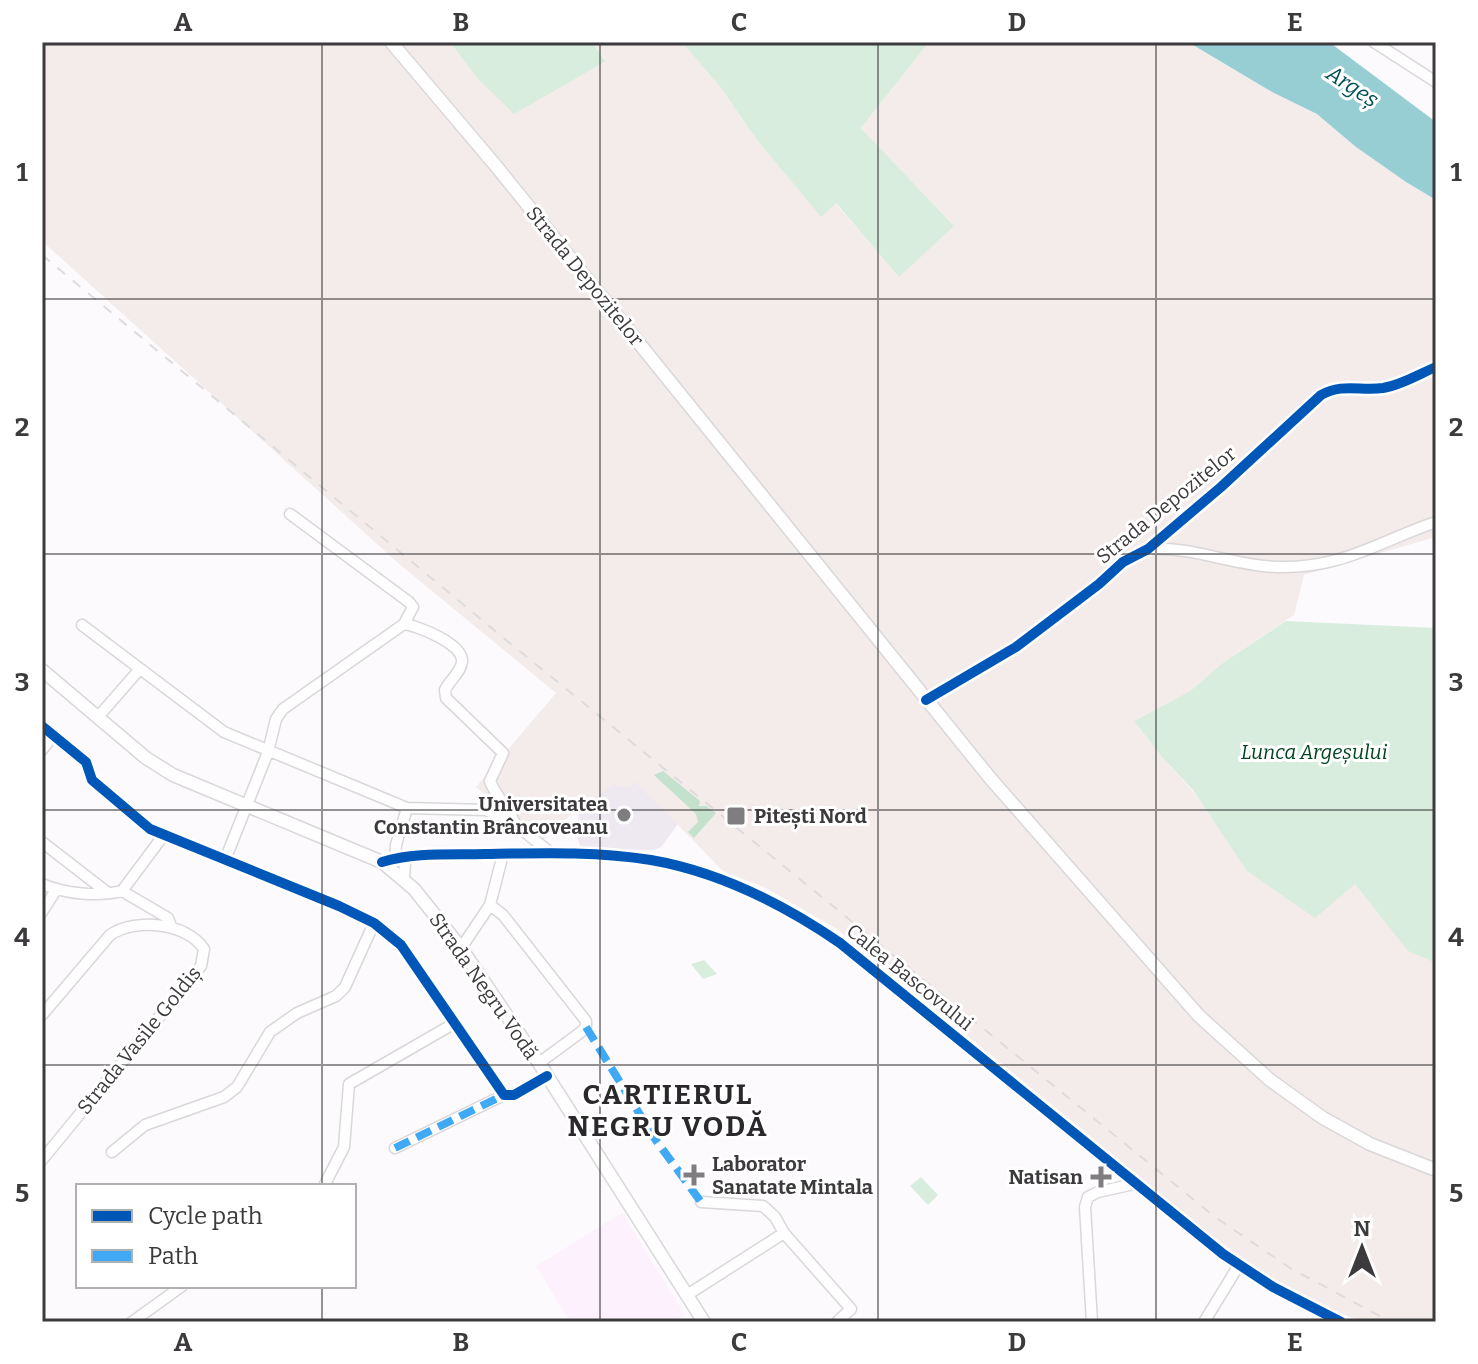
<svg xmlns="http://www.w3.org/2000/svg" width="1478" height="1364" viewBox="0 0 1478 1364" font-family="Bitter,serif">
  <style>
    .built { fill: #eee9f0 }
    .industrial { fill: #f4ecea }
    .medical { fill: #fcf1fc }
    .green { fill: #d8edde }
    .forest { fill: #c4e1cd }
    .water { fill: #96ced4 }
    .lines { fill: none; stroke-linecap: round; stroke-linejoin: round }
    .minor-casing { stroke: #d9d7d9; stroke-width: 13 }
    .major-casing { stroke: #d9d7d9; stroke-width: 15 }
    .minor { stroke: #fffeff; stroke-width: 10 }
    .major { stroke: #fffeff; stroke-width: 12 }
    .rail { stroke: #dddbdd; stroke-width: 2; stroke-dasharray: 10 10; stroke-linecap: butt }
    .quiet { stroke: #3fa9f5; stroke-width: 8; stroke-dasharray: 16 8; stroke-linecap: butt }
    .cycleway-casing { stroke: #fff; stroke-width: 15 }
    .cycleway { stroke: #0057b8; stroke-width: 10 }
    .grid { fill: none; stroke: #3c3a3c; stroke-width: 2; stroke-opacity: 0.55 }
    .poi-dot { fill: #7f7d80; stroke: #fff; stroke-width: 3 }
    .labels { text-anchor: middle; stroke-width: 6; stroke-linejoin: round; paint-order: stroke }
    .street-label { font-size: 20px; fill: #3c3a3c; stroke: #fff }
    .park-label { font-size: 20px; font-style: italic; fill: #004420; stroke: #fff }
    .poi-label { font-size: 20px; font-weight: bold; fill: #3c3a3c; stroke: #fff; text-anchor: end }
    .water-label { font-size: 22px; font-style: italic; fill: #014e54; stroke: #fff }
    .district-label { font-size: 28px; font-weight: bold; letter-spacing: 2px; fill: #2b282c; stroke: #fff }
    .neatline { fill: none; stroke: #3c3a3c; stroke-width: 3 }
    .grid-label { font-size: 26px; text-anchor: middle; font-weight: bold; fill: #3c3a3c }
  </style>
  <rect width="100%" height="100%" fill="#fcfafd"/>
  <path class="built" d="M635,781L678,824L661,847L654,850L587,849L580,846L577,837L579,811L614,782Z"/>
  <path class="industrial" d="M42,42H450L477,78L606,60L592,42H682L721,88L757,140L821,216L835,203L899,276L954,226L861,128L929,42H1188L1272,92L1317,114L1356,147L1406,182L1436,200V537L1304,575L1294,615L1224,662L1190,691L1134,721L1162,757L1192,790L1210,815L1355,884L1408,950L1436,963V1322H1363L1328,1308L1260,1271L1211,1235L837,929L764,887L723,871L635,781L629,787H619L614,783L579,811L570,815L542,841L476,787L556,693L398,563L42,241Z"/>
  <path class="medical" d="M622,1213L685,1315L673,1322H570L536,1266Z"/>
  <path class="green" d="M450,42H592L606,61L514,114L477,78Z
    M682,42H929L861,128L954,226L899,277L836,203L821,217L757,140L721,88Z
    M1286,621L1436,628V963L1408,951L1355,884L1315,918L1247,871L1193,790L1162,757L1134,721L1190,691L1224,662Z
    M704,960L717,974L703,979L691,964Z
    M921,1177L938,1195L928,1205L910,1186Z"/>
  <path class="forest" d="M663,771L700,801L699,806H706L716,813L694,838L688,832L698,822L696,814L654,775Z"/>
  <path class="water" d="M1188,42H1329L1436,122V200L1406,182L1356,147L1317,114L1272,92Z"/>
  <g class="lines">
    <defs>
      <path id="minor" d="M1374,42L1436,82
        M1148,549C1191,546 1232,565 1276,567C1343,569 1377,542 1436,522
        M404,624C418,626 464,644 462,662C461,672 449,681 445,690L446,698L503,753L490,781C496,798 510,808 515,824
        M82,625L224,732L407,808L486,810L515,824L552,854
        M926,700L1016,647L1099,584L1123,562L1148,549L1221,487L1321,395C1342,383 1360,391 1383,388C1402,385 1419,374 1436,367
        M98,717L139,670
        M42,726L86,762L92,780L150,829L339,906L374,923L401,945L504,1095H514L547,1076
        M42,750L54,735
        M42,842L108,893
        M395,858L396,845L407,808
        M225,860L268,752L276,719L283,709L404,624L413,607L409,602L290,514
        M382,862C415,852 451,855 485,854C539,853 597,851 651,860C720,872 783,904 840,943L1223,1254L1273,1287L1341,1322
        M404,879L405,862L409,856
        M42,884C66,894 97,897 122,891L163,836
        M122,891L168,918L171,926
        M490,905L503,915L586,1021V1027L581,1032L539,1063
        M42,912L56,890
        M461,948L490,905L503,854
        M42,1015L110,935C135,918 186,922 204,949L201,966L42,1160
        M395,1148L504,1095
        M112,1152L145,1125L224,1097L237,1087L270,1032L297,1013L336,996L345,987L374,923
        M324,1186L344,1147L349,1084L455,1023
        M701,1202L763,1206L775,1217L784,1233
        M687,1295L784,1233L851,1309L837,1322
        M132,1322L182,1286
        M1092,1322L1085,1207L1088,1197L1098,1192L1134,1184
        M1204,1322L1239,1265"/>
      <path id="major" d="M391,42L496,166L990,778L1199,1016L1270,1080L1323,1118L1370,1144L1436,1170
        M42,670L146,758L173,775L382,862L414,889L461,948L539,1063L704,1322"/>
    </defs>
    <use href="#minor" class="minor-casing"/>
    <use href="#major" class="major-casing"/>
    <use href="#minor" class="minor"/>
    <use href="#major" class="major"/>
    <path class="rail" d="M42,255L506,640L1215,1217L1290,1268L1391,1322"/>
    <path class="quiet" d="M586,1027L655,1139L701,1202
      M395,1148L504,1095"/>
    <defs>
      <path id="cycleway" d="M926,700L1016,647L1099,584L1123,562L1148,549L1221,487L1321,395C1342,383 1360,391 1383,388C1402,385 1419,374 1436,367
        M42,726L86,762L92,780L150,829L339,906L374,923L401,945L504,1095H514L547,1076
        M382,862C415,852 451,855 485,854C539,853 597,851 651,860C720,872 783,904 840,943L1223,1254L1273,1287L1341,1322"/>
    </defs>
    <use href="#cycleway" class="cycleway-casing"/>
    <use href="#cycleway" class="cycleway"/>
  </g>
  <path class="grid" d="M322,42V1186M600,42V1322M878,42V1322M1156,42V1322M42,299H1436M42,554H1436M42,810H1436M42,1065H1436M322,1286V1322"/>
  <g class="poi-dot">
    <circle cx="624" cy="815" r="8"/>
    <rect x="726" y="806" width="20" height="20" rx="4"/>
    <path d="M690 1163h8v8h8v8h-8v8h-8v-8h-8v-8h8z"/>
    <path d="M1097 1165h8v8h8v8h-8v8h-8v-8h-8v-8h8z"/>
  </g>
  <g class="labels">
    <g class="street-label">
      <text transform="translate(585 276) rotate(51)" y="7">Strada Depozitelor</text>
      <text transform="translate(1166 505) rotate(-39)" y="7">Strada Depozitelor</text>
      <text transform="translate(910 977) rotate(39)" y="7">Calea Bascovului</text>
      <text transform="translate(484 986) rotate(55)" y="7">Strada Negru Vodă</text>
      <text transform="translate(139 1040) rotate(-51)" y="7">Strada Vasile Goldiș</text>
    </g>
    <g class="park-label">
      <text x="1314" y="759">Lunca Argeșului</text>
    </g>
    <g class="poi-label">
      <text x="608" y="811">Universitatea<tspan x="608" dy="23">Constantin Brâncoveanu</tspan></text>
      <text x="754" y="823" text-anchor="start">Pitești Nord</text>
      <text x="712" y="1171" text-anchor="start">Laborator<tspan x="712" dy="23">Sanatate Mintala</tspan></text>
      <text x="1083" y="1184">Natisan</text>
    </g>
    <g class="water-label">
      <text transform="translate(1353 86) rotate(33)" y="8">Argeș</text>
    </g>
    <g class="district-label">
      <text x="668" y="1104">CARTIERUL<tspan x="668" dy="32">NEGRU VODĂ</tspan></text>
    </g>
  </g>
  <rect width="1478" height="1364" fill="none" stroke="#ffffff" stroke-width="88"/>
  <rect x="76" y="1184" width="280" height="104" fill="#ffffff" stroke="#b1b0b1" stroke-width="2"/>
  <rect x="92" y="1210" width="40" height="12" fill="#0057b8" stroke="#b1b0b1" stroke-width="2"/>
  <text x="148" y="1224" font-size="24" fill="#3c3a3c">Cycle path</text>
  <rect x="92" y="1250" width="40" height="12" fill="#3fa9f5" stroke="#b1b0b1" stroke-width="2"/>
  <text x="148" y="1264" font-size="24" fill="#3c3a3c">Path</text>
  <g transform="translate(1362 1248)" stroke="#ffffff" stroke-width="6" paint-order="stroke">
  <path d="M0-6L14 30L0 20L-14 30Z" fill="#3c3a3c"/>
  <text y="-12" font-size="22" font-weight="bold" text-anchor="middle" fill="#3c3a3c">N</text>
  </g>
  <rect x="44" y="44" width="1390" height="1276" class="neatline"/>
  <g class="grid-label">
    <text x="183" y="31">A</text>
    <text x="461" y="31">B</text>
    <text x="739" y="31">C</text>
    <text x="1017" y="31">D</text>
    <text x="1295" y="31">E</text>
    <text x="22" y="181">1</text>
    <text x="1456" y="181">1</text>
    <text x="22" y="436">2</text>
    <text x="1456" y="436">2</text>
    <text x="22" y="691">3</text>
    <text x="1456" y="691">3</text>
    <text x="22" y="946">4</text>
    <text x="1456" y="946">4</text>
    <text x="22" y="1202">5</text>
    <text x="1456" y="1202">5</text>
    <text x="183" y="1351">A</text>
    <text x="461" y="1351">B</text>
    <text x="739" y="1351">C</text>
    <text x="1017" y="1351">D</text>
    <text x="1295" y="1351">E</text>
  </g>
</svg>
